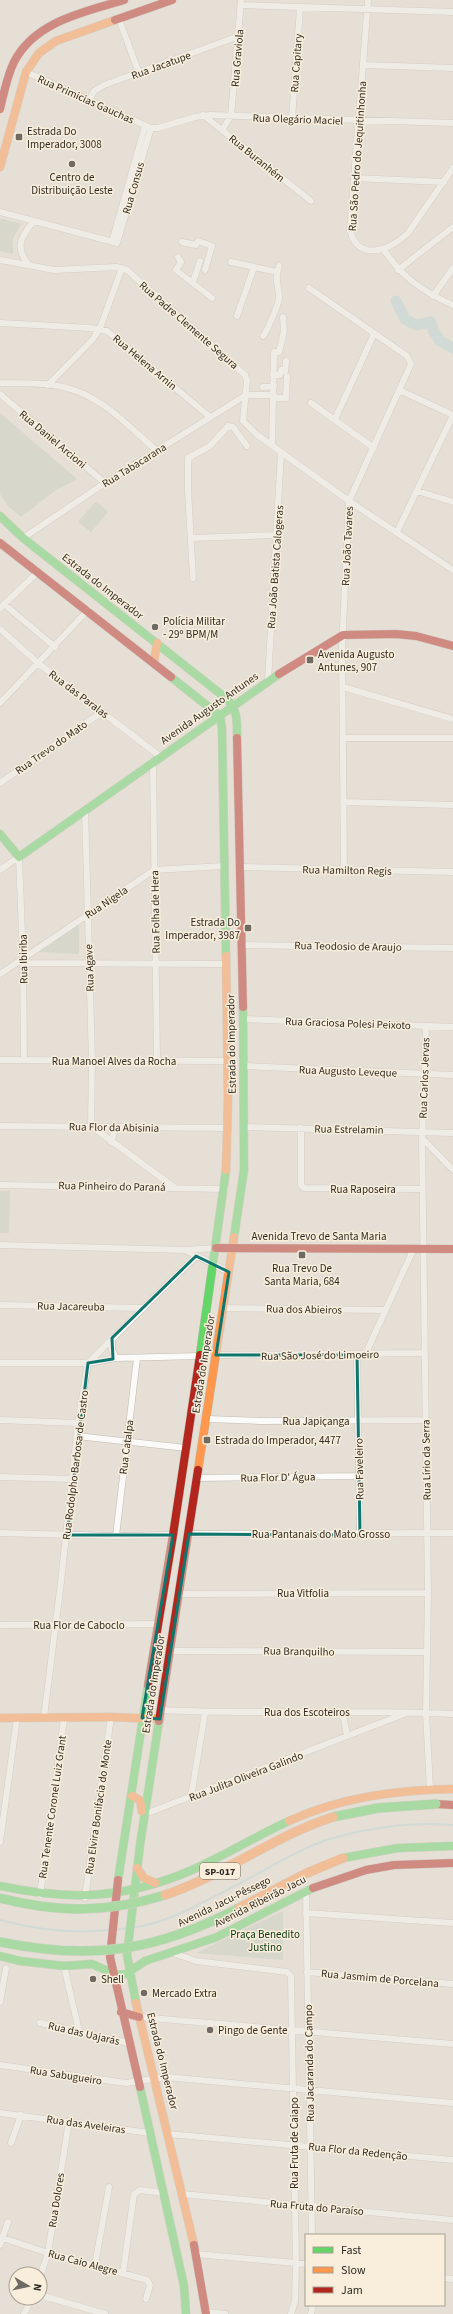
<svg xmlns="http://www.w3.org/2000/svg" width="453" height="2314" viewBox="0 0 453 2314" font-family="'Source Sans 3',sans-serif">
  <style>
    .green { fill: #c6cec0 }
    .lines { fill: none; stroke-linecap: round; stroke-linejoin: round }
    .stream { stroke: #b8d6d4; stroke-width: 2 }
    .river { stroke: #b8d6d4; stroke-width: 11 }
    .street-casing { stroke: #bfbbb3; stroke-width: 7 }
    .fast-casing { stroke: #bfbbb3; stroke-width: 9 }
    .slow-casing { stroke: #bfbbb3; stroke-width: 9 }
    .jam-casing { stroke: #bfbbb3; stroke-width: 9 }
    .street { stroke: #fbfaf9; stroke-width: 6 }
    .fast { stroke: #63d668; stroke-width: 8 }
    .slow { stroke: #ff974d; stroke-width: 8 }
    .jam { stroke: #b3261e; stroke-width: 8 }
    .fast-bridge-casing { stroke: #c0beb8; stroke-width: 10; stroke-linecap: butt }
    .slow-bridge-casing { stroke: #c0beb8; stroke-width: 10; stroke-linecap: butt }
    .fast-bridge { stroke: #63d668; stroke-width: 9 }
    .slow-bridge { stroke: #ff974d; stroke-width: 9 }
    .marked { fill: none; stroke: #0f766e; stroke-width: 3; stroke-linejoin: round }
    .poi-dot { fill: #6f6a62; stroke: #f9eedb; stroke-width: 1.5 }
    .labels { text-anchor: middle; stroke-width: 3; stroke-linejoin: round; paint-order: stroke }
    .shield { fill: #f9eedb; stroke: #6c665b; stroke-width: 1 }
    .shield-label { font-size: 10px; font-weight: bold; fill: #2f2b24 }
    .street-label { font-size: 11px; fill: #2f2b24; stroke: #f9eedb }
    .poi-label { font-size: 11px; fill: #2f2b24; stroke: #f9eedb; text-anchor: start }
    .park-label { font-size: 11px; fill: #08340f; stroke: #f9eedb }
  </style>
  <rect width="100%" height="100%" fill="#e5dfd5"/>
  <path class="green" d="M3,219L21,224L13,238V254L0,251V220Z
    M0,413L77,479L56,490L21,517L9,507L0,494Z
    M96,501L108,512L91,532L78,522Z
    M79,924V954L39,952Z
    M0,1191H10L9,1233H0Z
    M283,1911V1960L196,1953Z"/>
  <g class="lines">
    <path class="stream" d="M0,1920C37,1930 71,1934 109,1930
      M132,1928C164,1924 198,1905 227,1890C262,1873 296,1849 333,1838C372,1827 413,1822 453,1825
      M116,1930L127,1928"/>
    <path class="river" d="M396,301L405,319L416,325L431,322L433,330L440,341L453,348"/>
    <defs>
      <path id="street" d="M368,0L350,230C358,264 392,249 408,233L453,168
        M241,5L453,12
        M119,19L139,73
        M363,65L453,68
        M26,72L151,128H158L195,117L210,115L453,123
        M89,101L94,91L104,85L239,36
        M203,115L311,201
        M292,119L300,8
        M222,130L231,116L241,0
        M354,178L444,182
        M0,212L117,243L151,128
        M112,242L145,126
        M182,242L196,245L198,241L212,246L205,270
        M384,250C402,277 423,292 453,305
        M178,257L181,262L176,270L212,298
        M0,260L54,270L116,267L127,270L245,375L247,381L243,421L256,434L349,501L453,570
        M231,262L277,272
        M29,265C14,248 21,236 34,221
        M398,270L453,227
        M193,282L200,261
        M309,288L407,356L411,364L349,501L342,648L344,869
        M433,296L453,268
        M237,316L254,267
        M0,323L91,328L107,331L210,417
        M263,336C267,332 279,303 279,298C279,283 274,283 279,266
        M273,375H280L281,370L285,371L286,361
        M0,383C22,384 46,382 67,388C103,397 130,428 157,451
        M48,385L93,339L100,328L122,268
        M263,387L274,386
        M399,390L453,415
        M0,394L105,483
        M274,398H286L287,376
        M311,403L374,448
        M335,419L374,334
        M272,446L274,352H279L284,331L283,317
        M417,491L453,502
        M397,532L453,415
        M23,538L105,483L246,395H274
        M191,538L277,535
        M193,578L188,490V458L210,446L228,426L233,427L247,446
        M4,604L55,647
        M0,608L38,572
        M0,629L39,664L161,757
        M268,681L281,452
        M343,687L453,719
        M0,703L88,610
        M343,738H453
        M153,763L157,1061
        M0,783L102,712
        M343,802L453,805
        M85,810L92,1061L91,1126L174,1187
        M241,867L453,872
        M0,870L19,857L23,959L24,1060
        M242,945L453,948
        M23,963L226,964
        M0,974L154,870L224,866
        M243,1019L453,1027
        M426,1026L422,1141L428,1593L426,1713L430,1789
        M0,1060L228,1061
        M244,1066L453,1075
        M0,1126L228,1128
        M244,1127L453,1133
        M301,1128V1185L304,1188L422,1189
        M422,1138L453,1170
        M111,1142L116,1127
        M0,1185L225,1189
        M0,1245L185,1250L216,1248
        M185,1250L229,1272
        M0,1305L142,1308
        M223,1308L385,1310
        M112,1338V1350L116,1358
        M216,1355L424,1353
        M357,1355L360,1535
        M365,1355L414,1248
        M0,1363H88L116,1358L200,1356
        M207,1419L260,1421L425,1420
        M0,1420L78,1423
        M77,1436L186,1448
        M0,1477L73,1479
        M197,1478L359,1476
        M0,1533L116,1536L173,1535
        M189,1534L453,1533
        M116,1536L137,1358
        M179,1594L428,1593
        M0,1625L159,1624
        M170,1651L427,1652
        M162,1710C259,1715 356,1709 453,1714
        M339,1711L344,1719L347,1736
        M44,1717L61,1582L78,1423L88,1363L196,1256
        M191,1797L205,1713
        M145,1814L404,1714
        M0,1842L17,1718
        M306,1890L312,2235
        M40,1895L64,1719
        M85,1898L111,1717
        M306,1913L453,1923
        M173,1953L196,1961L287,1972L291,1976L296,2263L295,2301L291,2314
        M64,1966L79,2031
        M307,1972L453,1984
        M0,2002L6,1968
        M139,2017L453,2044
        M40,2023L129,2043
        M0,2065L126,2083L166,2077L453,2103
        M0,2113L150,2133
        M168,2134L453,2160
        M11,2143L21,2115
        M182,2194L453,2220
        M0,2237L48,2253L147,2280L150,2285L146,2299
        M0,2245L8,2222
        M196,2254L306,2264
        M95,2265L109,2187
        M123,2273L134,2194L140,2190L164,2193
        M40,2277L48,2253L69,2121
        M444,2278L453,2279
        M40,2295L105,2314
        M206,2312L225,2314
        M24,2314L32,2298
        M311,2314L313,2305"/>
      <path id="fast" d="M0,516L23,538L227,699C238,710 237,722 237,738
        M171,677L220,716L222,728L226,956
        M0,834L19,857L279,674
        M234,1237L244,1170L243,1007
        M200,1355L226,1170
        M343,1858L398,1848L453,1846
        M118,1880L148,1685
        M0,1886C70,1901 125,1899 192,1870C226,1855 256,1836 289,1821
        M0,1956L20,1961L64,1966L92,1964L117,1975L126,1974L145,1961L217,1937L313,1888
        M136,2003L127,1955L140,1845L159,1721
        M140,2087L184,2286L186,2314"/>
      <path id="slow" d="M0,167L26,72L39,53L56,41L115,20
        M154,662L157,643
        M226,956L228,1098L226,1170
        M198,1470L234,1237
        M0,1718L111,1717L160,1719
        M132,1796L140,1800L142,1811
        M289,1821C341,1797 397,1790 453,1789
        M137,1868L144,1878L155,1883
        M136,2003L194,2245"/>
      <path id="jam" d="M115,20L172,0
        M0,109C4,93 7,76 14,62C35,21 85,12 124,0
        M0,543L171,677
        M279,674L343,635L396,634L416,636L453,646
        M237,738L243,1007
        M216,1248L453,1249
        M148,1685L173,1535L200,1355
        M159,1721L198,1470
        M436,1804L453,1805
        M118,1880L110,1957L140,2087
        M313,1888L366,1870L394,1865L453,1863
        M121,2012L139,2017
        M194,2245L206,2314"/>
    </defs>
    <use href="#street" class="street-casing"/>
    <use href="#fast" class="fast-casing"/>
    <use href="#slow" class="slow-casing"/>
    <use href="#jam" class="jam-casing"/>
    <use href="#street" class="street"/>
    <use href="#fast" class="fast"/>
    <use href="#slow" class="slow"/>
    <use href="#jam" class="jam"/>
    <defs>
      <path id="fast-bridge" d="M333,1817L378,1808L436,1804
        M0,1898C59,1913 107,1913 165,1895
        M0,1942C91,1961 157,1951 239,1908"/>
      <path id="slow-bridge" d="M165,1895C224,1875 274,1836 333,1817
        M239,1908L307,1873L343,1858"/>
    </defs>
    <use href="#fast-bridge" class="fast-bridge-casing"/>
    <use href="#slow-bridge" class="slow-bridge-casing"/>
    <use href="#fast-bridge" class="fast-bridge"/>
    <use href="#slow-bridge" class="slow-bridge"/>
  </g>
  <path d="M0 0H453V2314H0ZM196,1256L229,1272L216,1355H357L360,1535L189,1534L160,1719L142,1718L173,1535H67L88,1363L113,1359L112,1338Z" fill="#e5dfd5" fill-opacity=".55" fill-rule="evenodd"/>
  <path class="marked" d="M196,1256L229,1272L216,1355H357L360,1535L189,1534L160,1719L142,1718L173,1535H67L88,1363L113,1359L112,1338Z"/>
  <g class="poi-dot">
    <rect x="15" y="133" width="8" height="8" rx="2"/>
    <circle cx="72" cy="164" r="4"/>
    <circle cx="155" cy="627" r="4"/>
    <rect x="306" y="656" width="8" height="8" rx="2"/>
    <rect x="244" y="924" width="8" height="8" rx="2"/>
    <rect x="298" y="1251" width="8" height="8" rx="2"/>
    <rect x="203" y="1436" width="8" height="8" rx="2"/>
    <circle cx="93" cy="1979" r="4"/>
    <circle cx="144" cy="1993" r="4"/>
    <circle cx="210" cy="2030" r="4"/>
  </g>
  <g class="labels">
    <rect class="shield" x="200" y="1863" width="40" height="16" rx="3"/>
    <g class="shield-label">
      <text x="220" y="1875">SP-017</text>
    </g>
    <g class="street-label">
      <text transform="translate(237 58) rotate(-85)" y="4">Rua Graviola</text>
      <text transform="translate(296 63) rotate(-86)" y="4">Rua Capitary</text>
      <text transform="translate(161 65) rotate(-20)" y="4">Rua Jacatupe</text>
      <text transform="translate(86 99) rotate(24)" y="4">Rua Primicias Gauchas</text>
      <text transform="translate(298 119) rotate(2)" y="4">Rua Olegário Maciel</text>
      <text transform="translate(357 156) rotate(-86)" y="4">Rua São Pedro do Jequitinhonha</text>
      <text transform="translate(257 158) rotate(39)" y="4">Rua Buranhém</text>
      <text transform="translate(133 188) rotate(-74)" y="4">Rua Consus</text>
      <text transform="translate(189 325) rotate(41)" y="4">Rua Padre Clemente Segura</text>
      <text transform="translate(145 362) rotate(40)" y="4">Rua Helena Arnin</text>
      <text transform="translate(53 439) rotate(40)" y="4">Rua Daniel Arcioni</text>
      <text transform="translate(134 465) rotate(-32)" y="4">Rua Tabacarana</text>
      <text transform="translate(347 546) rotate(-87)" y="4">Rua João Tavares</text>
      <text transform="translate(275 567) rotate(-86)" y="4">Rua João Batista Calogeras</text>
      <text transform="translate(103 586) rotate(38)" y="4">Estrada do Imperador</text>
      <text transform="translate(79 694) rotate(37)" y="4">Rua das Paralas</text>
      <text transform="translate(209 708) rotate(-35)" y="4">Avenida Augusto Antunes</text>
      <text transform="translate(51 747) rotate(-35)" y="4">Rua Trevo do Mato</text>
      <text transform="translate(347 870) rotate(1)" y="4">Rua Hamilton Regis</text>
      <text transform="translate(106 902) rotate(-34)" y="4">Rua Nigela</text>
      <text transform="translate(155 912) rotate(-91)" y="4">Rua Folha de Hera</text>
      <text transform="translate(348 946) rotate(1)" y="4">Rua Teodosio de Araujo</text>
      <text transform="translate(23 959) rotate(-91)" y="4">Rua Ibiriba</text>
      <text transform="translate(89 968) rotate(-92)" y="4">Rua Agave</text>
      <text transform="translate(348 1023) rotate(2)" y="4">Rua Graciosa Polesi Peixoto</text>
      <text transform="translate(231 1044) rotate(-91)" y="4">Estrada do Imperador</text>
      <text x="114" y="1065">Rua Manoel Alves da Rocha</text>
      <text transform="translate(348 1071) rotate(2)" y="4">Rua Augusto Leveque</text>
      <text transform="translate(424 1078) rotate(-88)" y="4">Rua Carlos Jervas</text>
      <text transform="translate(114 1127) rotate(1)" y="4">Rua Flor da Abisinia</text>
      <text transform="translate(349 1129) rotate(1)" y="4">Rua Estrelamin</text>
      <text transform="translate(112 1186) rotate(1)" y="4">Rua Pinheiro do Paraná</text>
      <text x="363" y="1193">Rua Raposeira</text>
      <text x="319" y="1240">Avenida Trevo de Santa Maria</text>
      <text transform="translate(71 1306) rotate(1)" y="4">Rua Jacareuba</text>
      <text transform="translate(304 1309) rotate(1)" y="4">Rua dos Abieiros</text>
      <text transform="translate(320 1355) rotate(-1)" y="4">Rua São José do Limoeiro</text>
      <text transform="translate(203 1364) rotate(-81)" y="4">Estrada do Imperador</text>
      <text x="316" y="1425">Rua Japiçanga</text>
      <text transform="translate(126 1447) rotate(-83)" y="4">Rua Catalpa</text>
      <text transform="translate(426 1460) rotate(-91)" y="4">Rua Lírio da Serra</text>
      <text transform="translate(75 1465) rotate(-83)" y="4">Rua Rodolpho Barbosa de Castro</text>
      <text transform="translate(359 1469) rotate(-91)" y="4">Rua Faveleiro</text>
      <text transform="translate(278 1477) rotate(-1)" y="4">Rua Flor D' Água</text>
      <text x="321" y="1538">Rua Pantanais do Mato Grosso</text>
      <text x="303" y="1597">Rua Vitfolia</text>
      <text x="79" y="1629">Rua Flor de Caboclo</text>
      <text transform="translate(299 1651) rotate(1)" y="4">Rua Branquilho</text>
      <text transform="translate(153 1684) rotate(-81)" y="4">Estrada do Imperador</text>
      <text x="307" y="1716">Rua dos Escoteiros</text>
      <text transform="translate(246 1776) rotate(-21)" y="4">Rua Julita Oliveira Galindo</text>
      <text transform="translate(52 1807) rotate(-82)" y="4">Rua Tenente Coronel Luiz Grant</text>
      <text transform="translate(98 1807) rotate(-82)" y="4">Rua Elvira Bonifacia do Monte</text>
      <text transform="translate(224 1901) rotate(-26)" y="4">Avenida Jacu-Pêssego</text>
      <text transform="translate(260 1901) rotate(-27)" y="4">Avenida Ribeirão Jacu</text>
      <text transform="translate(380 1978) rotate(5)" y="4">Rua Jasmim de Porcelana</text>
      <text transform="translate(84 2033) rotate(13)" y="4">Rua das Uajarás</text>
      <text transform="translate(163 2061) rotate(76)" y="4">Estrada do Imperador</text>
      <text transform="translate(309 2063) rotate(-91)" y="4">Rua Jacaranda do Campo</text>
      <text transform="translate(66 2075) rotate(9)" y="4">Rua Sabugueiro</text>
      <text transform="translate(86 2124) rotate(8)" y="4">Rua das Aveleiras</text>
      <text transform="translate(294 2143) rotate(-90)" y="4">Rua Fruta de Caiapo</text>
      <text transform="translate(358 2151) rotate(6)" y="4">Rua Flor da Redenção</text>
      <text transform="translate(56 2200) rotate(-81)" y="4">Rua Dolores</text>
      <text transform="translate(317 2207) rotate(5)" y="4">Rua Fruta do Paraíso</text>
      <text transform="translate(83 2262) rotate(15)" y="4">Rua Caio Alegre</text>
    </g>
    <g class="poi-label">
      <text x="27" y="135">Estrada Do<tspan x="27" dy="13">Imperador, 3008</tspan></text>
      <text x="72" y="181" text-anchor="middle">Centro de<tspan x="72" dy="13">Distribuição Leste</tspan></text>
      <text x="163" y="625">Polícia Militar<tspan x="163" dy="13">- 29º BPM/M</tspan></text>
      <text x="318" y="658">Avenida Augusto<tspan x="318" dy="13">Antunes, 907</tspan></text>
      <text x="240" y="926" text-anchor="end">Estrada Do<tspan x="240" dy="13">Imperador, 3987</tspan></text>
      <text x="302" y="1272" text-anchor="middle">Rua Trevo De<tspan x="302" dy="13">Santa Maria, 684</tspan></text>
      <text x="215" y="1444">Estrada do Imperador, 4477</text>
      <text x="101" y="1983">Shell</text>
      <text x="152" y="1997">Mercado Extra</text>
      <text x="218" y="2034">Pingo de Gente</text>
    </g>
    <g class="park-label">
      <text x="265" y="1938">Praça Benedito<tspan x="265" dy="13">Justino</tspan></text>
    </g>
  </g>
  <rect x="305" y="2234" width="140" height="72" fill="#f9eedb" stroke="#a8a092"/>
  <rect x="313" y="2247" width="20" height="6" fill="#63d668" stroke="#a8a092"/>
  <text x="341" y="2254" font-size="12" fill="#2f2b24">Fast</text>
  <rect x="313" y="2267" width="20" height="6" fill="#ff974d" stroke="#a8a092"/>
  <text x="341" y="2274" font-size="12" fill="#2f2b24">Slow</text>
  <rect x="313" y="2287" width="20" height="6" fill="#b3261e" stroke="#a8a092"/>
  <text x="341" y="2294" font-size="12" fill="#2f2b24">Jam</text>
  <g transform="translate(28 2286) rotate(99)"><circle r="19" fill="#f9eedb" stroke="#a8a092"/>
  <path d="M0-3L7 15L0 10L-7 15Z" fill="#6f6a62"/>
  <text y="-6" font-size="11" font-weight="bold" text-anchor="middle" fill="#2f2b24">N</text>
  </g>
</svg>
